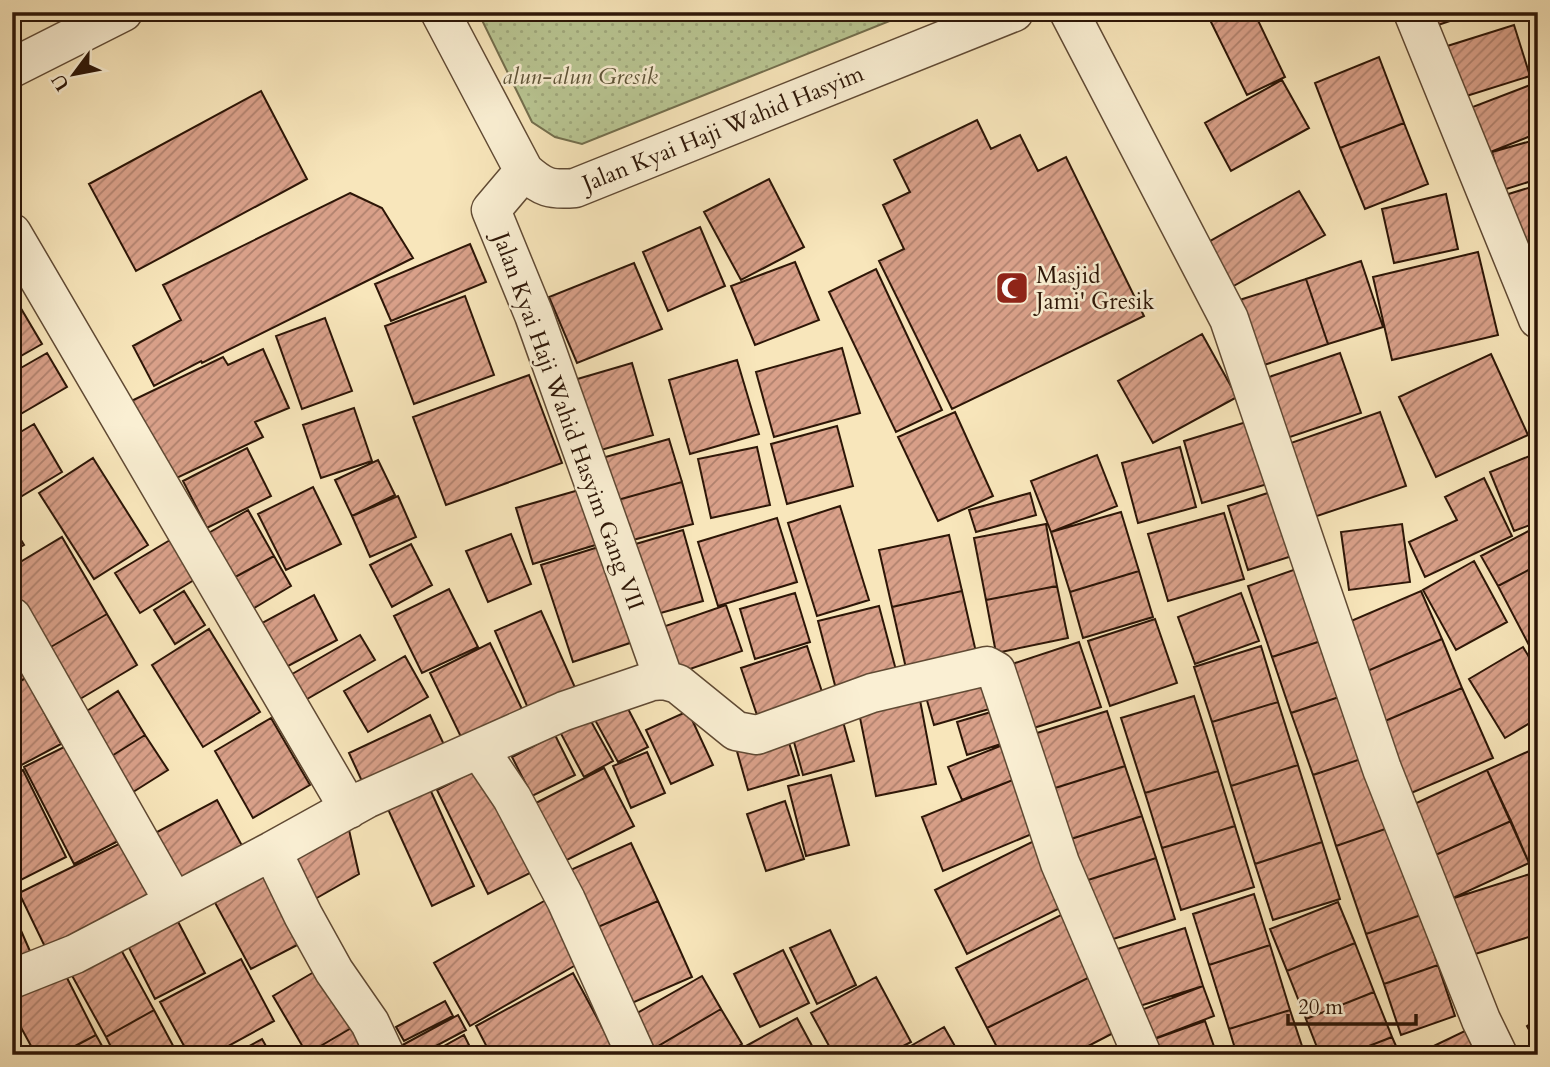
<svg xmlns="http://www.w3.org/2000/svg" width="1550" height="1067" viewBox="0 0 1550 1067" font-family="Cardo,serif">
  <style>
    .grass { fill: url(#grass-dots); stroke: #736e4d; stroke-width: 2 }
    .building { fill: url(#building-hatch); stroke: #2d1607; stroke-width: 2 }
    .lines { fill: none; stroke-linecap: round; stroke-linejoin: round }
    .minor-casing { stroke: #604a34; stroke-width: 41 }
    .minor { stroke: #faefd3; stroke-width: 38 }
    .labels { text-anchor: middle; stroke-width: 5; stroke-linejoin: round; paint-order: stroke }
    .park-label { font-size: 23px; font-style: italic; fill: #5e5438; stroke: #faefd3 }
    .street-label { font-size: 23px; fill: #2d1607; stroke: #faefd3 }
    .poi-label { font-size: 23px; fill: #2d1607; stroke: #faefd3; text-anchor: start }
  </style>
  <defs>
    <pattern id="grass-dots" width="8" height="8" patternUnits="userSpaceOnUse" patternTransform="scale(1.75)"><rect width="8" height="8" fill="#b9c693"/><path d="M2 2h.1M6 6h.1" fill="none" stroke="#9fa97d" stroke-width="1.8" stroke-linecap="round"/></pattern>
    <pattern id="building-hatch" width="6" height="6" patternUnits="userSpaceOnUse" patternTransform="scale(1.75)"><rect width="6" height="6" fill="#d9a089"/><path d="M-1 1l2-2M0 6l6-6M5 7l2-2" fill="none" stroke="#b0816e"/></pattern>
  </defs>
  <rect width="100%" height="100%" fill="#f8e6bb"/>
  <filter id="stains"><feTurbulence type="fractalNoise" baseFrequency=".00286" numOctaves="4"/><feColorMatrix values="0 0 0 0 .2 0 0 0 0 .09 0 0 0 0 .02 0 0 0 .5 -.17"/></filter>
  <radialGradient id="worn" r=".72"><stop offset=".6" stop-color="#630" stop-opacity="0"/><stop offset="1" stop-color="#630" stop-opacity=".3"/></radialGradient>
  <path class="grass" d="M478,12H912L582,144L555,137L532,122Z"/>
  <path class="building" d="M1227,12H1254L1285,77L1247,95L1210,20Z
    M1418,12H1477L1423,30Z
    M1514,25L1530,76L1457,99L1441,48Z
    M1379,57L1404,123L1340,148L1315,83Z
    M1282,80L1309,128L1231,171L1205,123Z
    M1538,82V133L1488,153L1470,108Z
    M261,91L307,179L136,271L89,184Z
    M977,120L991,149L1020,135L1038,171L1066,157L1144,316L952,409L879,261L904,249L883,205L910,192L894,160Z
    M1404,123L1428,184L1365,209L1340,148Z
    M1538,139V179L1503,190L1492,152Z
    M769,179L804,247L741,280L704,212Z
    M1538,185V248L1520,254L1502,196Z
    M1299,191L1325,235L1230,288L1205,244Z
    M350,193L382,208L413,258L202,363L201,361L154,386L133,346L181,320L163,285Z
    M1446,194L1458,249L1394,263L1382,209Z
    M700,227L725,286L668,311L643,252Z
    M470,244L486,282L391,321L375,284Z
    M1478,252L1498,335L1392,360L1373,277Z
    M1361,261L1383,327L1328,344L1306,279Z
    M795,262L819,320L755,345L731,286Z
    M634,263L662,329L577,363L549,297Z
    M876,269L942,410L896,432L829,292Z
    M1306,279L1328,344L1255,368L1233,302Z
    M465,296L494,375L414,404L385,326Z
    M16,300L42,344L12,361V302Z
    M325,318L352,391L302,409L276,336Z
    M1202,334L1237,397L1153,443L1118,381Z
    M842,348L860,413L774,437L756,372Z
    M263,349L289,408L255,422L263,437L164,484L125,404L223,357L228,365Z
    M47,353L67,387L12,419V373Z
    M1340,353L1361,413L1284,439L1263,379Z
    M1491,354L1528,435L1436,477L1399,397Z
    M737,360L759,434L690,454L669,380Z
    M632,363L653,435L594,452L574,380Z
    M529,375L562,463L446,505L413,417Z
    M354,408L372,461L321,478L303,425Z
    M955,412L993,496L938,521L898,437Z
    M1380,412L1406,486L1311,518L1285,445Z
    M1253,420L1271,483L1202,503L1184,441Z
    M34,424L62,472L12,502V437Z
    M837,426L853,486L787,504L771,444Z
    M669,439L682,482L607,503L595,460Z
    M757,447L770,505L711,518L698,459Z
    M1180,447L1196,507L1138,523L1122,463Z
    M247,448L271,496L207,528L183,481Z
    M1537,453L1538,522L1514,531L1490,472Z
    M1097,455L1117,506L1051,532L1031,481Z
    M93,458L148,545L94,579L39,493Z
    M378,460L395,495L352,516L335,480Z
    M1484,478L1512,536L1425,577L1409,542L1457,520L1445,497Z
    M682,482L693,524L618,544L607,503Z
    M313,487L341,544L286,570L258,514Z
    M586,488L602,543L533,564L516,508Z
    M1274,491L1295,555L1248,570L1228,506Z
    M1030,493L1036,515L976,532L969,510Z
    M398,496L416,537L370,557L352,516Z
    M840,506L869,600L817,616L788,523Z
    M248,510L274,556L226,582L200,538Z
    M1121,512L1139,571L1070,592L1051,532Z
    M1224,513L1244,579L1168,601L1148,534Z
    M777,518L797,582L718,606L698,542Z
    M1046,524L1057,586L986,600L974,538Z
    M1402,524L1410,582L1349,590L1341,532Z
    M12,525L24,545L12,552Z
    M1538,526V565L1498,586L1481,556Z
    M683,530L703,601L650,616L629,546Z
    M511,534L531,584L488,602L466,551Z
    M949,535L962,591L892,607L879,550Z
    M62,537L107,614L44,651L12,598V567Z
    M170,540L194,580L140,613L115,573Z
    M411,544L432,585L392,607L370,565Z
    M608,544L639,640L573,662L541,565Z
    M274,556L291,586L244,614L226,582Z
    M1474,561L1507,622L1456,650L1423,590Z
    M1538,565V645L1531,649L1498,586Z
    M1302,567L1327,639L1272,657L1248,586Z
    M1139,571L1153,617L1083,638L1070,592Z
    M1057,586L1068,638L996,653L986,600Z
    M449,589L478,647L422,673L394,616Z
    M184,591L205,625L175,644L154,610Z
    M962,591L978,661L908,677L892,607Z
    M1421,591L1442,639L1358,675L1337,627Z
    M795,593L810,642L755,659L740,609Z
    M1241,593L1259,641L1195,664L1178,617Z
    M314,595L337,640L275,673L251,629Z
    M726,605L742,651L667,677L651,631Z
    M879,606L897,674L836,689L818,621Z
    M541,611L577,692L530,713L495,631Z
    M107,614L137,665L75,702L44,651Z
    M1155,619L1177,683L1110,706L1088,641Z
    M209,629L260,712L203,747L152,665Z
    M360,635L375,660L295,706L280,681Z
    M1327,639L1345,695L1291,713L1272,657Z
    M1442,639L1462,688L1378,724L1358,675Z
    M1079,642L1101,707L1024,731L1003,667Z
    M490,643L522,709L462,739L430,673Z
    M807,646L825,701L760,724L741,668Z
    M1261,646L1278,702L1212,722L1194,667Z
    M1523,647L1538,672V718L1505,738L1469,679Z
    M12,652L26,678L12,685Z
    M405,656L428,697L368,732L344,691Z
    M986,672L996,707L934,725L924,690Z
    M26,678L61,744L12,770V685Z
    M1462,688L1493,758L1409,794L1378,724Z
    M118,691L145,735L107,759L79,716Z
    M919,695L936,784L876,796L858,708Z
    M1345,695L1367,757L1313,775L1291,713Z
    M1194,696L1218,771L1145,793L1121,718Z
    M1278,702L1298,765L1231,786L1212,722Z
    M625,703L648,747L618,762L595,720Z
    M688,711L713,765L671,784L646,730Z
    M1107,711L1125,766L1052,789L1034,734Z
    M991,712L1001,744L967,755L957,722Z
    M587,714L613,761L584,777L559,730Z
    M430,715L447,751L366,790L349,753Z
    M271,718L310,785L253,818L215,751Z
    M842,718L854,761L803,775L791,731Z
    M786,733L799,775L748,790L736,748Z
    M145,735L168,770L130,794L107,759Z
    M555,735L575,775L532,796L512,757Z
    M72,743L122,839L74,864L24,767Z
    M1005,744L1018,778L962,800L948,767Z
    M1538,747V859L1529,863L1487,770Z
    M647,752L665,793L631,808L613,766Z
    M1367,757L1391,827L1336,846L1313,775Z
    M1298,765L1322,842L1255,864L1231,786Z
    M484,766L536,870L488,894L437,790Z
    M1125,766L1142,816L1068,840L1052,789Z
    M604,768L634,826L561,863L532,805Z
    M23,770L66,857L13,884L12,776Z
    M1487,770L1511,821L1431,857L1408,807Z
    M1218,771L1235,826L1162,848L1145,793Z
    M831,775L849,845L806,856L788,786Z
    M1018,778L1039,831L943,871L922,817Z
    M429,787L474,886L432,906L387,807Z
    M217,800L245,851L172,891L144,839Z
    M785,801L804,859L766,871L747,814Z
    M1142,816L1156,858L1082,882L1068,840Z
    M347,821L359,874L315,899L290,855Z
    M1511,821L1529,863L1451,899L1431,857Z
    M1235,826L1254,887L1181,910L1162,848Z
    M1391,827L1421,915L1366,934L1336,846Z
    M1036,840L1068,904L967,954L935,890Z
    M123,842L152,899L47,951L19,893Z
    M1322,842L1340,899L1273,920L1255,864Z
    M631,843L658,901L591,930L566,872Z
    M1156,858L1175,919L1101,943L1082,882Z
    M265,872L303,942L251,969L213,899Z
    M1538,872V899L1530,874Z
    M1530,874L1538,899V934L1469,956L1451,899Z
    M1254,894L1270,945L1209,965L1193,914Z
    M553,896L588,958L470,1026L434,963Z
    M658,901L692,977L625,1006L591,930Z
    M1338,902L1355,943L1287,971L1270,929Z
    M12,910L33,958L12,967Z
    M174,914L205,973L155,999L125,940Z
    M1063,914L1094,975L987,1028L956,968Z
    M1421,915L1438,965L1384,984L1366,934Z
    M1185,928L1203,986L1127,1010L1108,952Z
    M830,930L856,985L817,1004L790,948Z
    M1355,943L1374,992L1306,1019L1287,971Z
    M1270,945L1290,1010L1229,1029L1209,965Z
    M119,946L154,1010L106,1037L70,972Z
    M783,950L809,1003L760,1027L734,974Z
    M241,959L274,1021L212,1055H189L160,1002Z
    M1438,965L1455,1016L1401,1035L1384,984Z
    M319,969L353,1027L307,1054L273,996Z
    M64,972L96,1035L58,1055H36L12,1011V999Z
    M573,973L617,1055H491L476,1026Z
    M1094,975L1121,1029L1071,1055H1001L987,1028Z
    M702,976L721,1009L653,1049L634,1015Z
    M876,977L911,1042L886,1055H834L811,1013Z
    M1203,986L1214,1016L1143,1043L1131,1014Z
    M1374,992L1392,1037L1346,1055H1320L1306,1019Z
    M445,1001L453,1016L404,1041L396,1027Z
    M721,1009L742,1044L724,1055H657L653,1049Z
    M154,1010L178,1055H115L106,1037Z
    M1290,1010L1305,1055H1237L1229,1029Z
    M458,1015L466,1030L419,1055H401L397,1048Z
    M797,1018L817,1055H751L746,1046Z
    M1538,1019V1046L1527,1026Z
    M1205,1021L1217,1055H1147L1143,1043Z
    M353,1027L369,1055H308L307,1054Z
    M944,1027L960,1055H895Z
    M1471,1028L1483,1055H1415Z
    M96,1035L107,1055H58Z
    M464,1035L474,1055H428Z
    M1392,1037L1400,1055H1346Z
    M262,1039L271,1055H233Z
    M746,1046L751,1055H730Z"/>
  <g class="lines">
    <defs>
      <path id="minor" d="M440,12L524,171C543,188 550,190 575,188L1014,12
        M1069,12L1229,319L1382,769L1481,1020L1498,1055
        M1413,12L1538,319
        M12,68L123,12
        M524,171L491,210L534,315L664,680
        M12,233L349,809
        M12,617L174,902
        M479,749L512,798L566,900L636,1055
        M272,851L303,915L334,971L370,1023L385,1055
        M12,979L75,954L272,851L366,799L564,711L652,681L664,680L678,684L736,731L757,735L872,693L987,666L996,671L1060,863L1142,1055"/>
    </defs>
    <use href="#minor" class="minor-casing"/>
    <use href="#minor" class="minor"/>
  </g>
  <defs>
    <symbol id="mosque-square" viewBox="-11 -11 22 22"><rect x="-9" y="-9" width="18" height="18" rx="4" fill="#8f2418" stroke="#faefd3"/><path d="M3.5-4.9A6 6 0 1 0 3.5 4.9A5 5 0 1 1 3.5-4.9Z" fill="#fff"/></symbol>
  </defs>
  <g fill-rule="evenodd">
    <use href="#mosque-square" x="993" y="269" width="38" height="38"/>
  </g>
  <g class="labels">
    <g class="park-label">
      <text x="580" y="84">alun-alun Gresik</text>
    </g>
    <g class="street-label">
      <text transform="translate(723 128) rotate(-22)" y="8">Jalan Kyai Haji Wahid Hasyim</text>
      <text transform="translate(569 421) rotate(70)" y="8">Jalan Kyai Haji Wahid Hasyim Gang VII</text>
    </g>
    <g class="poi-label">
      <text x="1036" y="283">Masjid<tspan x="1036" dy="26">Jami' Gresik</tspan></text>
    </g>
  </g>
  <rect width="1550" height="1067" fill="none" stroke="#f8e6bb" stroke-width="42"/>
  <rect x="14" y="14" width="1522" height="1039" fill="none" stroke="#2d1607" stroke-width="3.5"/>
  <rect x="21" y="21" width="1508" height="1025" fill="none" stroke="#2d1607" stroke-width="2"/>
  <g transform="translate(74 74) rotate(238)" stroke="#faefd3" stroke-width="5" paint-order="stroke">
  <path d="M0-5L12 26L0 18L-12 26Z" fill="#2d1607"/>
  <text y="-10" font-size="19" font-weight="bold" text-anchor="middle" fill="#2d1607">U</text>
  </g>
  <path d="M1288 1014v10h128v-10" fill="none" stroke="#2d1607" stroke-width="3.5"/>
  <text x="1298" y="1014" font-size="21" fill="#2d1607" stroke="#faefd3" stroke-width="5" paint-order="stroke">20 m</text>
  <rect width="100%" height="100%" filter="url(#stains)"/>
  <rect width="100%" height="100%" fill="url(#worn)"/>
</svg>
